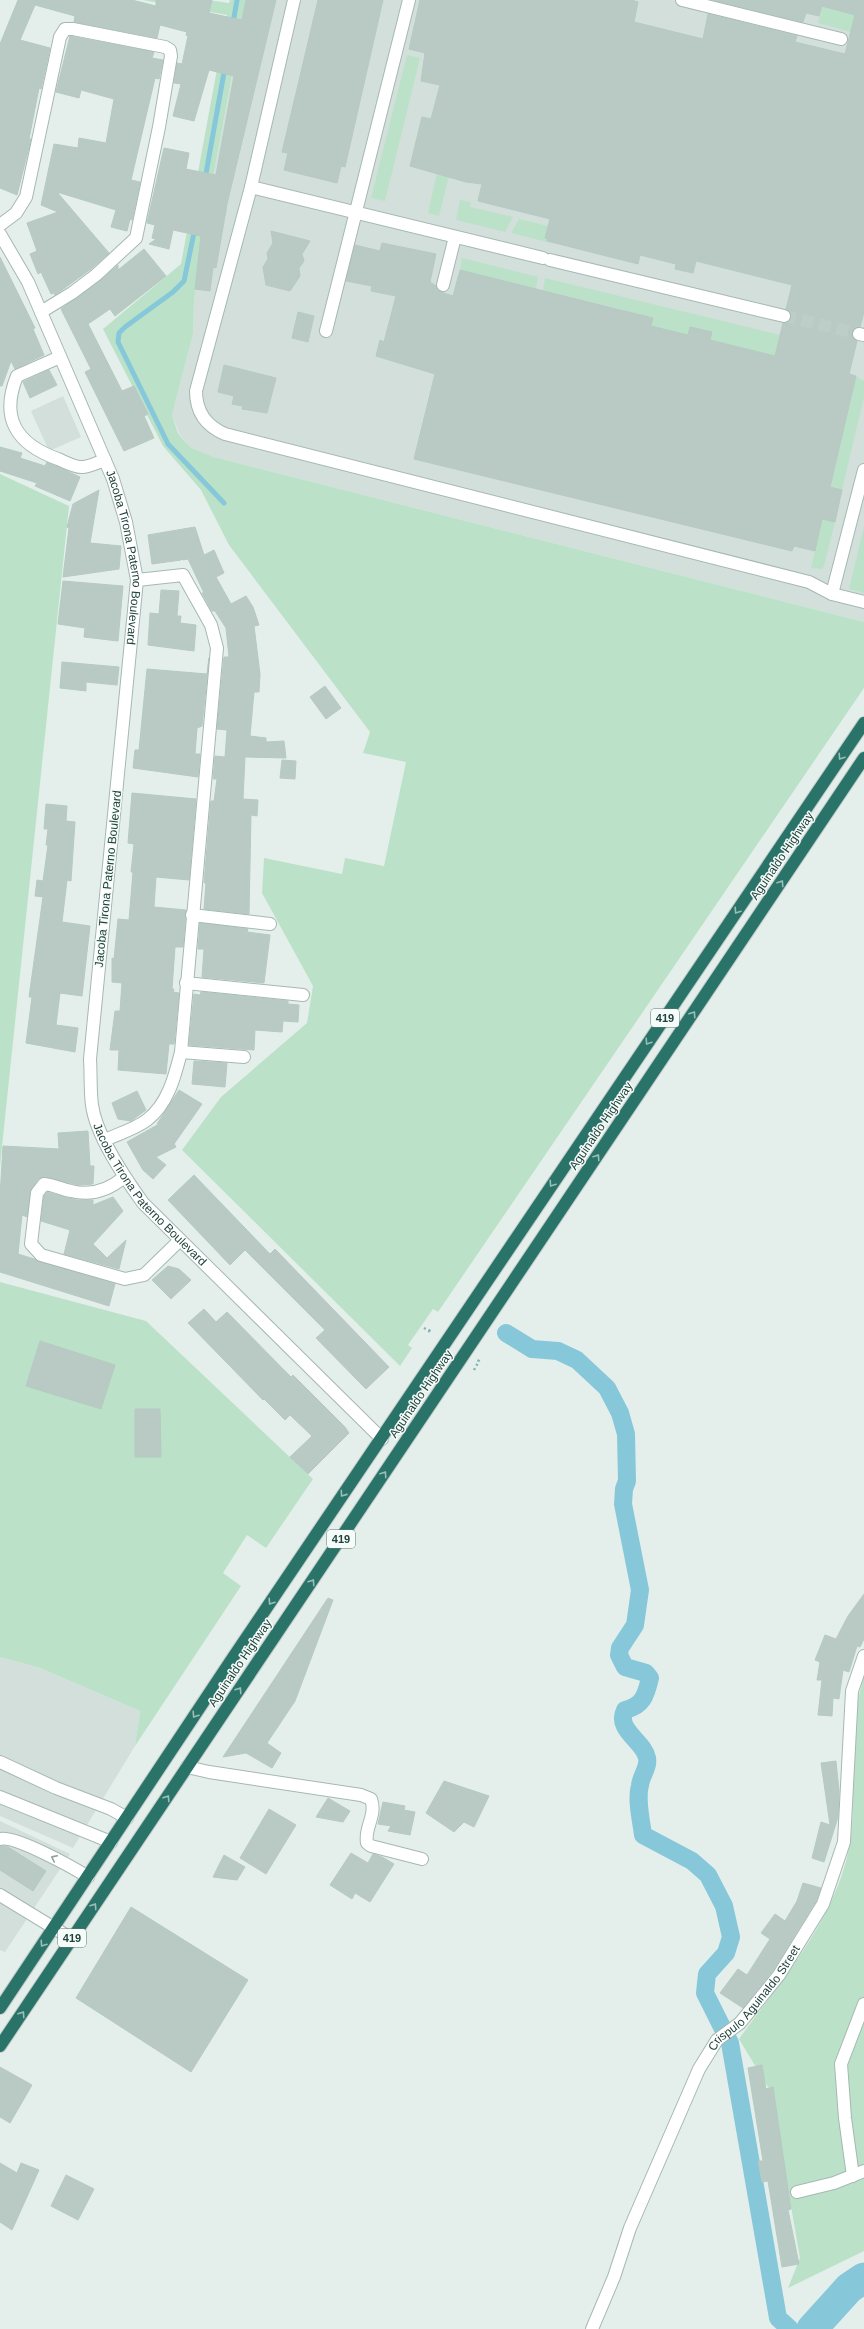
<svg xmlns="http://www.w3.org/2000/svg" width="864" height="2329" viewBox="0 0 864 2329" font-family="Helvetica,sans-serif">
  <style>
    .built { fill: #d2dfda }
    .green { fill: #bbe2c8 }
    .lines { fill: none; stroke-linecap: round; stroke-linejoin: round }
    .stream { stroke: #86c8d9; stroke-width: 5 }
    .canal { stroke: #86c8d9; stroke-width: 18 }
    .river { stroke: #86c8d9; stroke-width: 31 }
    .building { fill: #b9cac4; stroke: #b5cac2 }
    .minor-tunnel { stroke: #bdcdc8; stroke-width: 12; stroke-dasharray: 12 6; stroke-linecap: butt }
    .minor-casing { stroke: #a6b8b3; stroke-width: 14 }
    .highway-casing { stroke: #c1cac8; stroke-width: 14 }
    .path { stroke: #81b6a8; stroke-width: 2.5; stroke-dasharray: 2 3; stroke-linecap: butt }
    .minor { stroke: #fff; stroke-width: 12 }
    .highway { stroke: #297368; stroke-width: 12 }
    .oneway { stroke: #99beb7 }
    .oneway2 { stroke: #90a19e }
    .labels { text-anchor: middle; stroke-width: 3; stroke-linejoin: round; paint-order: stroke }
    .shield { fill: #f5fbf8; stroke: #617a74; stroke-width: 1 }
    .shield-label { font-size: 11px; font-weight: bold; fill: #21433c }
    .street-label { font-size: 12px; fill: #21433c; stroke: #f5fbf8 }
  </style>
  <rect width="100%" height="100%" fill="#e4efeb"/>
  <path class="built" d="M246,0H864V622L214,457L192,448L184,441L179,433L172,415L193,334L194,302L200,248Z
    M63,396L81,437L49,451L31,411Z
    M0,1657L40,1668L140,1711L135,1746L73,1848L0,1816Z
    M0,1821L70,1854L5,1952L0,1950Z"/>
  <path class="green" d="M143,0H208L229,3L230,0H246L200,248L194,302L193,334L172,415L178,433L184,441L192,448L214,457L864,622V688L438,1312L433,1309L408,1345L412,1348L400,1366L182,1150L221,1097L307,1023L313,986L262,893L264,858L342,874L345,858L384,866L406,762L363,753L370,732L229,545L201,490L163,446L103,329L181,264L227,15Z
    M822,6L864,17L851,32L818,23Z
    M407,55L420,58L385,201L371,198Z
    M437,173L449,176L439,216L428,213Z
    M460,200L471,202L470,207L513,217L505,232L456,220Z
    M519,219L548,226L545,238L548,239L547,242L511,233Z
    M462,258L538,277L536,289L460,270Z
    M545,278L780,335L775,356L651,326L653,318L638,314L623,319L625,310L543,290Z
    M856,376L864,381V397L842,490L830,487Z
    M0,474L69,506L0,1166Z
    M822,519L835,522L824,566L822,569L811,568Z
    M864,527V593L849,589Z
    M0,1282L146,1321L313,1479L266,1548L247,1535L223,1573L241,1586L135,1746L140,1711L40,1668L0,1657Z
    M864,1674V2251L788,2288L800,2258L771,2092L739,2039C783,1977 840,1915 851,1837C855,1801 851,1764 853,1728C855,1710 860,1692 864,1674Z"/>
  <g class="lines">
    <path class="stream" d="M233,23L237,0
      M205,179L225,67
      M195,228L184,281L173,292L125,327L119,333L118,342L168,444L224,503"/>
    <path class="canal" d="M506,1333L532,1349L558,1351L577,1360L607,1388L620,1413L626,1434L627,1481L624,1489L623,1504L640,1590L635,1625L620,1648L619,1655L625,1667L646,1673L650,1678C646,1695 643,1706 625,1710C615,1730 644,1741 647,1758C649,1767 641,1776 640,1785C636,1800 641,1819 643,1835L692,1861L708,1875L724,1906L731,1937L726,1953L707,1974L705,1993L730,2043L778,2318L790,2329"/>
    <path class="river" d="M812,2329L849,2288L864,2278"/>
  </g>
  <path class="building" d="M18,0H132L156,6V0H212L209,13L242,20L246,0H276L227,204L216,268L213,267L210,291L195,289L201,236L173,230L169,249L149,244L156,239L152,238L155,225L147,223L164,148L189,153L186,169L216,175L234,76L209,70L194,121L173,116L181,84L174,83L177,63L182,64L188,36L186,35L187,32L160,25L157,38L74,22L75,16L35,5L20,40L50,48L41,89L39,88L29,139H31L17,195L0,188V44Z
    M318,0H383L345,167L341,166L337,183L284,170L288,153L282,152Z
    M420,0H631L638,2L634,22L703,39L708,14L797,36L795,42L845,54L855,15L822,6L819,16L806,13L803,22L713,0H864V312L860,327L854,329L852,333V337L857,341L849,374L856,376L830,487L842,490L835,522L822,519L815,551L794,546L792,551L414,459L435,374L376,356L380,340L384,342L396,296L371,291L372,286L346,281L355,245L380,251L382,243L436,254L430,282L436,286L438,291L453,296L460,270L653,318L651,326L688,335L690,327L712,332L710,340L775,356L783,323L789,321L791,317L789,311L786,309L792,285L696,261L693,273L675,269L676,264L640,255L638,264L547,241L548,239L545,238L550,219L478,201L482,184L466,182L410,166L422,117L431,119L440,85L421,81L425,53L409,49Z
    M70,36L154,52L152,58L163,60L159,79L155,78L131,180L140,182L132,220L130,219L127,231L111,227L116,210L57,192L109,253L91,269L55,295L54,293L51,294L41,272L38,274L30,254L37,251L27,223L58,212L41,205L54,144L78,148L79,138L106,143L114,99L81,90L79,98L56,92Z
    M271,231L310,241L302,254L304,261L299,268L300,276L290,291L266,285L263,267L268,259L267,253L273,243Z
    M144,249L166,276L115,316L110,309L88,324L122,391L134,386L148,414L144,416L154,438L124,451L85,372L91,369L61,309L100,281L118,265V270Z
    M0,257L35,328L33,329L44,355L15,369L11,361L2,386H0Z
    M298,312L314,316L308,342L292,338Z
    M224,365L276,378L267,413L242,409L243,406L232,404L234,396L218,392Z
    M49,370L57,385L30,398L23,382Z
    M0,447L22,453L20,458L45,466L47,462L80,477L70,501L35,486L37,483L0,471Z
    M99,490L90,543L121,546L119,569L63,577L69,528L67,527L73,504Z
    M195,527L204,555L214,550L224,573L216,577L231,604L246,596L253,607L259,625L254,626L260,674L259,692H254L250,736L266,738V742L284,741L286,758L245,757L243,799L258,800L257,816L251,815L249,914L204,909L206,883H204L211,801H214L217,779H213L215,756L225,757L227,730L217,729L224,657H229L226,628L215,611H212L202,593H204L188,559L183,560L182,558L181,560L152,564L148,535Z
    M63,581L123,586L118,641L84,637L85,628L58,624Z
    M161,590L179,591L177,616H181L180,623L196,625L194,651L148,645L150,613L159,614Z
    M209,658L202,726L197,728L195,754H200L198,777L133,768L135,750H139L147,669L207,674Z
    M62,662L119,667L117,685L86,682V691L60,688Z
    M325,686L341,708L326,719L310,697Z
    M282,760L296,761L295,779L280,778Z
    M132,793L196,799L189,880L156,877L154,907L186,910L183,947H175L172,989H174L173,992L179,993L174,1044H169L166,1074L118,1070L119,1050H110L115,1011H120L122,983L112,982V958L114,959L118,919L129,920L133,872H131L134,844L128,843Z
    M46,804L67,806L66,821L75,822L71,881L67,880L62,922L90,926L82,996L60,993L56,1025L78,1028L75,1052L26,1043L32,997H29L43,897L35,896L37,880L43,881L48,845H46L48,829H44Z
    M200,923L248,929L247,932L270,935L264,983L202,977L204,949H198Z
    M201,992L288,1001V1004L299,1005L298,1022L283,1021L282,1032L255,1030L254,1050L189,1045L194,994L200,995Z
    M194,1061L227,1063L225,1087L192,1084Z
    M179,1090L202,1104L174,1144L176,1147L156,1157L166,1165L153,1179L143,1170L127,1142L159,1124H157Z
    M137,1091L146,1110L131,1121L118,1119L112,1103Z
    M88,1131L90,1166H94L93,1184L79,1185L45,1177L38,1179L30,1192L27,1217L22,1215L18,1254L115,1284L109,1306L0,1272V1196L3,1146L59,1149L58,1133Z
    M194,1175L270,1254L275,1249L389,1367L366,1389L316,1338L325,1330L245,1250L230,1265L168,1200Z
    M47,1192L77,1200H93V1205L113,1197L123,1211L93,1244L107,1258L126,1240L119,1269L64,1254L70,1230L41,1221L44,1196Z
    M168,1266L179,1269L191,1280L171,1299L152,1280Z
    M204,1309L216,1322L227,1312L291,1377L293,1375L345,1427L349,1433L308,1474L290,1457L312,1436L290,1415L285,1420L264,1399L263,1400L188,1323Z
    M40,1341L115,1365L101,1409L26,1386Z
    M135,1409H160L161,1457H135Z
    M864,1594V1639L860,1647L857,1646L849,1672L843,1670L839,1699L833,1698L832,1716L818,1715L822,1680H817L820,1662L815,1660L825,1635L836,1639L848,1616Z
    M328,1598L333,1600L295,1701L267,1743L281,1753L272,1768L246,1753L223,1757Z
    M836,1761L839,1791L838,1817L824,1862L812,1858L821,1822L830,1825L821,1763Z
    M444,1781L489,1796L474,1827L464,1822L454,1832L426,1813Z
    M328,1798L350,1811L343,1822L316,1817Z
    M383,1802L405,1806L404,1810L415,1812L410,1835L388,1831L391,1826L378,1824Z
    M269,1809L296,1825L266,1874L240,1858Z
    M0,1846L8,1847L46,1871L33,1891L0,1870Z
    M351,1853L368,1863L373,1854L382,1857L394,1864L370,1902L355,1893L352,1899L330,1885Z
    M224,1855L245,1867L237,1880L213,1877Z
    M803,1883L821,1888L816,1901L774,1969L743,2008L720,1993L738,1969L747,1975L770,1939L761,1933L775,1914L785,1921L797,1901Z
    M131,1907L248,1980L191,2072L76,1998Z
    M762,2065L766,2089L773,2087L791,2209L788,2210L799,2264L782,2267L768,2181L762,2182L758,2161H763L748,2068Z
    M0,2067L32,2085L10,2123L0,2117Z
    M0,2163L17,2173L21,2163L39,2170L12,2230L0,2222Z
    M66,2175L94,2189L78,2220L51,2206Z"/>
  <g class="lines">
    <path class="minor-tunnel" d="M784,316L859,334"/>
    <defs>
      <g id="minor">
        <path d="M294,0L251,187L196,391C196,412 206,426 225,434L809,582L832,594L864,602"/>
        <path d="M682,0L841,39"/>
        <path d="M251,187L543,258"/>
        <path d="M0,225L16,213L26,197L60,37L65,29H73L165,47L170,50L171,56L159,127L136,238L96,275L72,293L41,312"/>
        <path id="s1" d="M0,234L28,282L113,479L126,522L137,580L90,1059C91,1074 90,1090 92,1105C96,1136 125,1178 143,1203L382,1439"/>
        <path d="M550,260L784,316"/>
        <path d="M443,285L455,237"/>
        <path d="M326,331L409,0"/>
        <path d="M859,334L864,335"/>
        <path d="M60,357L17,376C0,418 16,444 58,459C65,462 74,467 81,467C88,468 98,462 105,460"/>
        <path d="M832,594L864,470"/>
        <path d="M192,915L270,924"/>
        <path d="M186,983L303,995"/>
        <path d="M181,1052L244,1057"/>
        <path d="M105,1140C118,1134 135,1129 147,1120C168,1104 175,1076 181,1052L217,648L211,625L183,575L137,580"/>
        <path d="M124,1177C109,1190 91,1196 71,1191C61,1189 54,1185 44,1184L37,1193L31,1244L41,1255L125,1279L144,1275L179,1241"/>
        <path d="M0,1762L56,1788L111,1809L127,1818"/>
        <path d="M187,1767L209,1772L361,1795L371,1799C377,1816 364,1827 367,1843L371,1846L422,1859"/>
        <path d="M0,1797L111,1842"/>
        <path d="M0,1839C15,1835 74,1868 88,1877"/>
        <path d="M0,1895L72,1939"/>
        <path d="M853,2176L845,2118L841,2064L864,2004"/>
        <path d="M797,2192L834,2183L864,2171"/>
        <path id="s2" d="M592,2329L614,2277L630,2228L699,2069L717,2040L740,2023L779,1975L823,1904L844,1842L852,1691L864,1656"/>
      </g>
      <path id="highway" d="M0,2008L232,1659L864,723
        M0,2046L864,758"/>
    </defs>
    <use href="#minor" class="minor-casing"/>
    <use href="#highway" class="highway-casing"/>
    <path class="path" d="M424,1328L432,1333
      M429,1331L432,1327
      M474,1370L479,1361L477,1360"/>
    <use href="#minor" class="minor"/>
    <use href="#highway" class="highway"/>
  </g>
  <defs><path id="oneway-chevron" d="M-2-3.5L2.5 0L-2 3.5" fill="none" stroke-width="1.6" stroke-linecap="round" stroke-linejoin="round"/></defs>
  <g class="oneway">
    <use href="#oneway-chevron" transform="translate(841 757) rotate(124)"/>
    <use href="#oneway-chevron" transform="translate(781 883) rotate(-56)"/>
    <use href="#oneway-chevron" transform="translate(737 911) rotate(124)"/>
    <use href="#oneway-chevron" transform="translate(693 1014) rotate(-56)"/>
    <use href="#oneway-chevron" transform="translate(648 1042) rotate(124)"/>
    <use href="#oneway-chevron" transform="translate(597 1157) rotate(-56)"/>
    <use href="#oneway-chevron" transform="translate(552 1184) rotate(124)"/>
    <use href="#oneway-chevron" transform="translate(384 1474) rotate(-56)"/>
    <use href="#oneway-chevron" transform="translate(343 1494) rotate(125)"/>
    <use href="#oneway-chevron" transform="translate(312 1582) rotate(-56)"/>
    <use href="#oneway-chevron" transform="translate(271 1602) rotate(124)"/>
    <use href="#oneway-chevron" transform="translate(239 1690) rotate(-56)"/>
    <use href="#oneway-chevron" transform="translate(195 1715) rotate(123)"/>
    <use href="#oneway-chevron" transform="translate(167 1798) rotate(-57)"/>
    <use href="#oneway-chevron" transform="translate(94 1906) rotate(-56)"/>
    <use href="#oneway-chevron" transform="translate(43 1944) rotate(124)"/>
    <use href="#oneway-chevron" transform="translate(22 2014) rotate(-56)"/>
  </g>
  <use class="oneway2" href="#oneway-chevron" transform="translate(54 1858) rotate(-154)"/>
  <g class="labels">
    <g class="shield">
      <rect x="651" y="1009" width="28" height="18" rx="3"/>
      <rect x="327" y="1530" width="28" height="18" rx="3"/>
      <rect x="58" y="1929" width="28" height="18" rx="3"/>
    </g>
    <g class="shield-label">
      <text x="665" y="1022">419</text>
      <text x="341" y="1543">419</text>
      <text x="72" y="1942">419</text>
    </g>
    <g class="street-label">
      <text dy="4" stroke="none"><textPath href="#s1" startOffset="350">Jacoba Tirona Paterno Boulevard</textPath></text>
      <text transform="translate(782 856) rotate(-56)" y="4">Aguinaldo Highway</text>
      <text transform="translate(108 879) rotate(-84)" y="4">Jacoba Tirona Paterno Boulevard</text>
      <text transform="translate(601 1126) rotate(-56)" y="4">Aguinaldo Highway</text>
      <text dy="4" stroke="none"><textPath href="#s1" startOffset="1010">Jacoba Tirona Paterno Boulevard</textPath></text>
      <text transform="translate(421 1394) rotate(-56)" y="4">Aguinaldo Highway</text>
      <text transform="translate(240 1663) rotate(-56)" y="4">Aguinaldo Highway</text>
      <text dy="4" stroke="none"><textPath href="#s2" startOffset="372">Crispulo Aguinaldo Street</textPath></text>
    </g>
  </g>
</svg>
